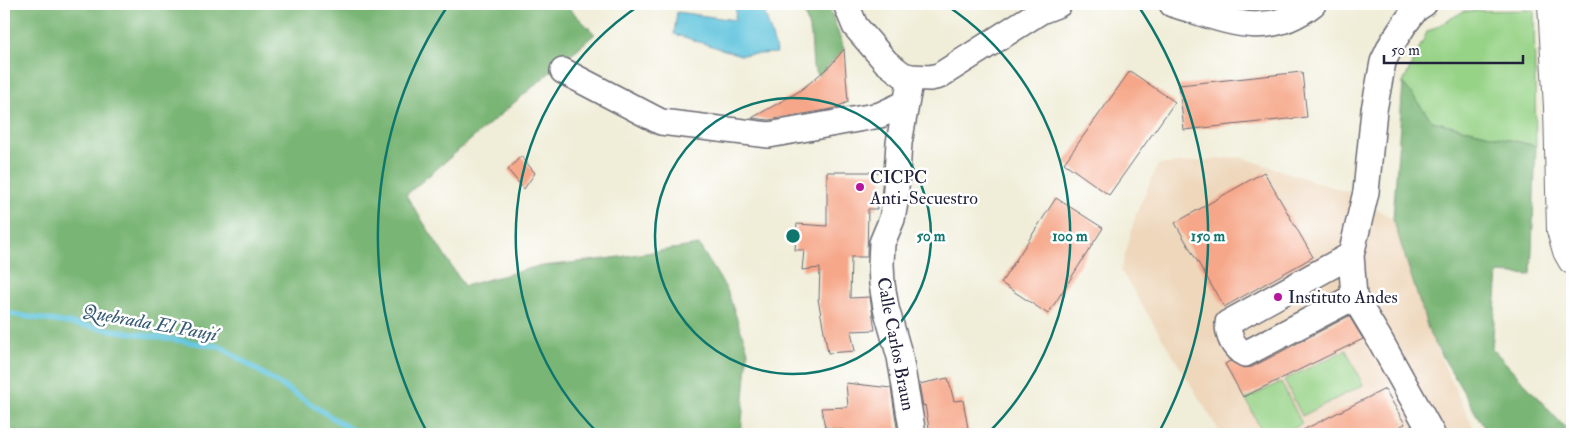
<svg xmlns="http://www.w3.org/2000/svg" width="1576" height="438" viewBox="0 0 1576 438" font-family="'IM FELL Double Pica',serif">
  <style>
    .built { fill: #eed7bb }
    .green { fill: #97d387; stroke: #5c7a61 }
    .forest { fill: #79b574; stroke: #4e6c58 }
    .water { fill: #60c4dd; stroke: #41738c }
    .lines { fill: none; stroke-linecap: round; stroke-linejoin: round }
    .stream { stroke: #60c4dd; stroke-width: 5.5 }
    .building { fill: #f6a789 }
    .minor-casing { stroke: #6a6972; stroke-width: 28 }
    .major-casing { stroke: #6a6972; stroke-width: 30 }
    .minor { stroke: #fff; stroke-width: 25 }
    .major { stroke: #fff; stroke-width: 28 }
    .ring { fill: none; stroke: #0f766e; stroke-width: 2.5 }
    .poi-dot { fill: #b5179e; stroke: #fff; stroke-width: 2 }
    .labels { text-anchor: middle; stroke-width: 5; stroke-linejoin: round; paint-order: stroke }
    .poi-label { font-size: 18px; fill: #22223b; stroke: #fff; text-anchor: start }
    .street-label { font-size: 18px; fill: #22223b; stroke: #fff }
    .water-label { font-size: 19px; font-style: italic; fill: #385b74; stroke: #fff }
    .centre { fill: #0f766e; stroke: #fff; stroke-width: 2.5 }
    .ring-label { font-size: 15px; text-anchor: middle; font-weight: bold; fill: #0f766e; stroke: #fff; stroke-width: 5; stroke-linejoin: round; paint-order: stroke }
  </style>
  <rect width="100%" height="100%" fill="#fff"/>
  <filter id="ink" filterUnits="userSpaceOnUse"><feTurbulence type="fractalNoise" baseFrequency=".02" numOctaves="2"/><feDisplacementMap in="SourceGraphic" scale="10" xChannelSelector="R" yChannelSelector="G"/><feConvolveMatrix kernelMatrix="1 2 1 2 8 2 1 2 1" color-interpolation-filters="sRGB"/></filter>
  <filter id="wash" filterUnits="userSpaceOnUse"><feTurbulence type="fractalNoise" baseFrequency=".0096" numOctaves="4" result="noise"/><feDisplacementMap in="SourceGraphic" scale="20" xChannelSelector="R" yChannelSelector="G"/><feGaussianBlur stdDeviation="1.12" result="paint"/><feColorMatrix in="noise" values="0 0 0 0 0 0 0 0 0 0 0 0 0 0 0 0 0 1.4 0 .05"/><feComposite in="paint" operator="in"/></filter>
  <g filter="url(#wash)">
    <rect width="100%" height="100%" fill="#f0edd8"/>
    <path class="built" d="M1240,157L1347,192L1393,219L1430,335L1476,434H1221L1121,271L1136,214L1158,165Z"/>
    <path class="green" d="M1534,10L1536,146L1432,121L1403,83L1427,32L1464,11Z
      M1346,350L1363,385L1302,416L1284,380Z
      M1281,382L1302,424L1282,434H1263L1246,399Z"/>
    <path class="forest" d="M4,4H565L595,34L406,195L464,286L535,267L606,259L699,245L727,290L748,351L741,434H4Z
      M802,4H828L844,49L819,76L813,67L811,35Z
      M1403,83L1432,121L1536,146L1531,275L1498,273L1492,348L1571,434H1488L1430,335L1393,219Z"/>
    <path class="water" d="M736,4H762L777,53L740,55L674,34L677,12L735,20Z"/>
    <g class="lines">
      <path class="stream" d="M4,313L221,347L358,434"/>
    </g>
    <g id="blocks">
      <path class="building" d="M844,49L848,102L832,109L769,120L752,118L798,92L812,81L831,65Z
        M1130,71L1175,102L1109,195L1064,163Z
        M1302,72L1307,117L1184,130L1179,85Z
        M521,156L535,173L524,189L508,170Z
        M827,172H883L881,202H876L877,209H868L867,257H851L850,298L870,297L875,330L851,331L855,351L828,353L818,299H819L820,268L802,270L804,250H795L797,224L827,226Z
        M1264,172L1313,257L1224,307L1175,223Z
        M1056,198L1103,228L1048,314L1001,283Z
        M1349,316L1363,339L1243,397L1225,364L1230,361L1244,368L1252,367Z
        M948,378L954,401L963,400L969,434H930L925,405L923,406L919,384Z
        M846,383L891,388L898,434H848V431L825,427L821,408L848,407Z
        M1385,389L1405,424L1383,434H1295Z"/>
    </g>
  </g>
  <g filter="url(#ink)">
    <use href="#blocks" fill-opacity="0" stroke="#6a6972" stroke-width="1"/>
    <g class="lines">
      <defs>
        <path id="minor" d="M846,4L855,26L886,62L903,75L911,77L930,78L939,76L1041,11L1059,4
          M1172,4C1224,19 1265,42 1313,4
          M1424,4L1416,9L1404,25L1391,45L1383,62L1374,110L1366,192L1351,255L1354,297L1380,340L1432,434
          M563,71L661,122L769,135L880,115L906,103
          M911,77L899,143L895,203L892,219L882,243L881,264L882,284L886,308L900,357L913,434
          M1351,255L1228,323C1228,336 1233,348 1245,354L1354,297"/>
        <path id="major" d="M1552,4L1558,107L1561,230L1567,251L1572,260"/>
      </defs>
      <use href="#minor" class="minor-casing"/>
      <use href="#major" class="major-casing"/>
      <use href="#minor" class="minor"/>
      <use href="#major" class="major"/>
    </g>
  </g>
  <g class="ring">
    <circle cx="793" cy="236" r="138"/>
    <path d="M599 434A277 277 0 0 1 640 5M946 5A277 277 0 0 1 987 434"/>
    <path d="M428 434A415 415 0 0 1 449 4M1137 4A415 415 0 0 1 1158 434"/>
  </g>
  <g class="poi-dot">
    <circle cx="860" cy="187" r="5"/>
    <circle cx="1278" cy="297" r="5"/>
  </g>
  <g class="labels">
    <g class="poi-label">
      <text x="870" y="183">CICPC<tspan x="870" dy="21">Anti-Secuestro</tspan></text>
      <text x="1288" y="303">Instituto Andes</text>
    </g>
    <g class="street-label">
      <text transform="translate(896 344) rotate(79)" y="6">Calle Carlos Braun</text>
    </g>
    <g class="water-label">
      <text transform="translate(150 322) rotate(10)" y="7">Quebrada El Paují</text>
    </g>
  </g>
  <circle cx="793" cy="236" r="8" class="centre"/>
  <g class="ring-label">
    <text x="931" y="241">50 m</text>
    <text x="1070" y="241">100 m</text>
    <text x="1208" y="241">150 m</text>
  </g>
  <rect width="1576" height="438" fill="none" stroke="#fff" stroke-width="20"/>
  <path d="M1384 55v8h139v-8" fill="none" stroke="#22223b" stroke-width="2.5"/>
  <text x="1391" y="55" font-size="15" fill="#22223b" stroke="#ffffff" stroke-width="4" paint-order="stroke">50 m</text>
</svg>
